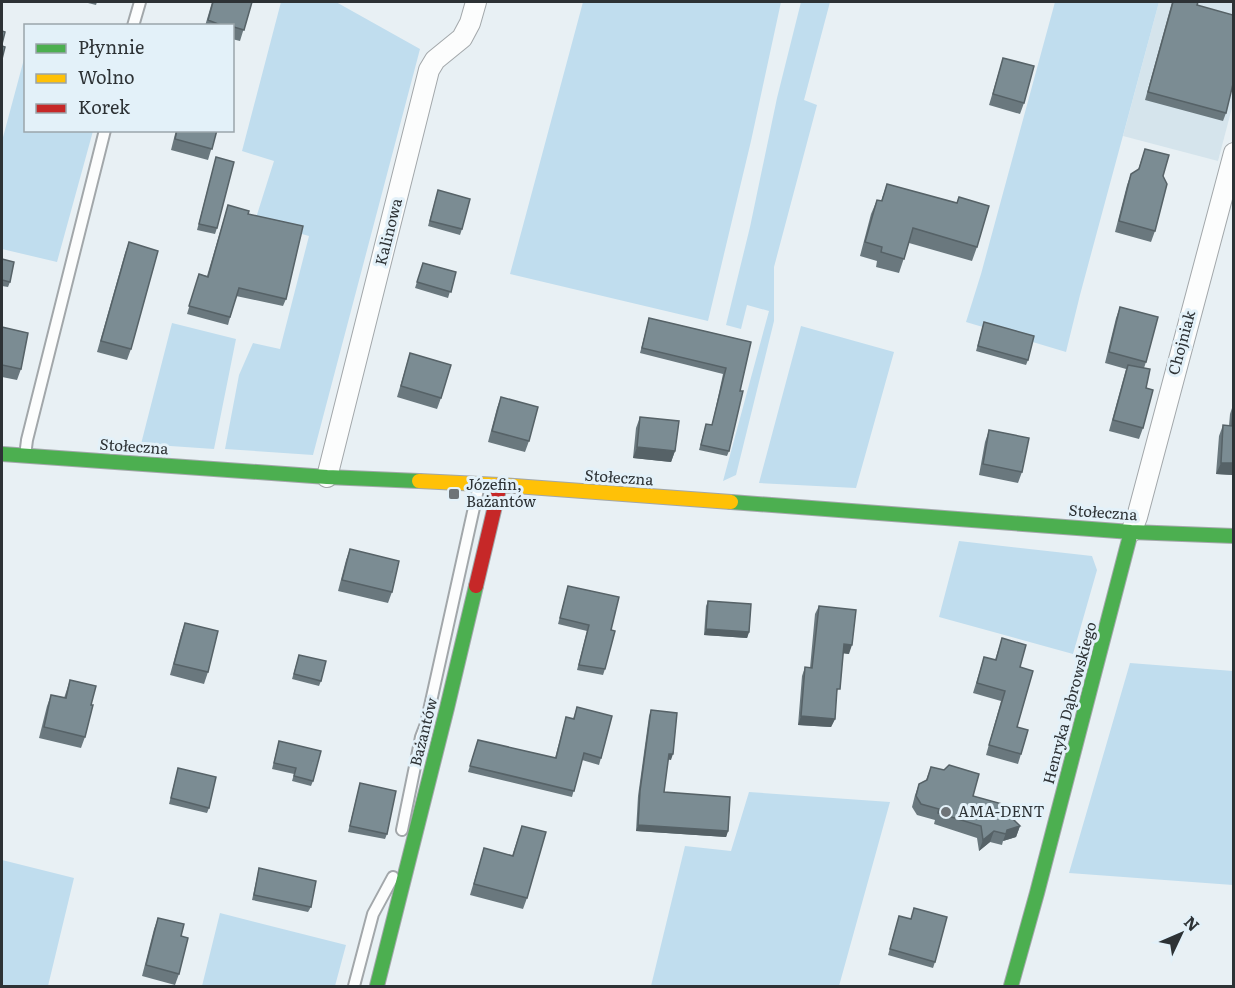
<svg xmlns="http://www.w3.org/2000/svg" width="1235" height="988" viewBox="0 0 1235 988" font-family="Literata,serif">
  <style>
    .built { fill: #d5e4ec }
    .green { fill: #c0ddee }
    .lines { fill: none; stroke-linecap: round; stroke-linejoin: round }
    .lane-casing { stroke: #a2a7aa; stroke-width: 14 }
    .street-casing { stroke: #a2a7aa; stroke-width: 22 }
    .fast-casing { stroke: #a2a7aa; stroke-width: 16 }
    .slow-casing { stroke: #a2a7aa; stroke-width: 16 }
    .jam-casing { stroke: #a2a7aa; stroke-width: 16 }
    .lane { stroke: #fcfdfd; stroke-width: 10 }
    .street { stroke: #fcfdfd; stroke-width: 20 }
    .fast { stroke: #4caf50; stroke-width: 14 }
    .slow { stroke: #ffc107; stroke-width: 14 }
    .jam { stroke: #c62828; stroke-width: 14 }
    .wall { fill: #6a787e }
    .shaded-wall { fill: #566267 }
    .building { fill: #7b8c93; stroke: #566267; stroke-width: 1.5 }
    .poi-dot { fill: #6e7478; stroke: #e3f1f9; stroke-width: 2 }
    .labels { text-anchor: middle; stroke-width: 6; stroke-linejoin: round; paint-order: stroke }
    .street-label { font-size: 15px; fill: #2d3235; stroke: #e3f1f9 }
    .poi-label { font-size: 15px; fill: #2d3235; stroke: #e3f1f9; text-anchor: start }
  </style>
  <rect width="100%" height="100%" fill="#e8f0f4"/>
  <path class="built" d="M1159,2H1233V104L1218,161L1123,136Z"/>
  <path class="green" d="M281,2H336L420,49L313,455L225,449L239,375L253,343L280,349L309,236L255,221L274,161L242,151Z
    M583,2H781L751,141L708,321L510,274Z
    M801,2H830L804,100L817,105L774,267V321L736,475L723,481L769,311L747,305L741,329L726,325L750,227L777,98Z
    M1055,2H1159L1080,295L1066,352L966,322L981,274Z
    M25,58L26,130L93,131L57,262L2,249V141L24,59Z
    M172,323L236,339L214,449L141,444Z
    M801,326L894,352L856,488L759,483Z
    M959,541L1092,556L1097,570L1073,654L939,617Z
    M1130,663L1233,671V885L1069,873Z
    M749,792L890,802L839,986H651L685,846L731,851Z
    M2,860L74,878L48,986H2Z
    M220,913L346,945L335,986H202Z"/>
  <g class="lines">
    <defs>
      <path id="lane" d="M133,26L140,2
        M25,456L27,440L105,130
        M402,830L421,737L426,724L479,485
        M354,986L373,914L393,877"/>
      <path id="street" d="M327,477L429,70L435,60L462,38L470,23L476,2
        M1131,532L1137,517L1234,153"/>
      <path id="fast" d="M2,454L327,477L419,481
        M731,502L1131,532L1234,536
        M377,986L447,708L476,586
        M1011,986L1037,893L1131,532"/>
      <path id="slow" d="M419,481L500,485L731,502"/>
      <path id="jam" d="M476,586L500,485"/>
    </defs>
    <use href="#lane" class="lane-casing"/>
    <use href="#street" class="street-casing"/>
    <use href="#fast" class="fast-casing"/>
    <use href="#slow" class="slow-casing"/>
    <use href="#jam" class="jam-casing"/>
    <use href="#lane" class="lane"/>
    <use href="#street" class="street"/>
    <use href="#fast" class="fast"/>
    <use href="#slow" class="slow"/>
    <use href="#jam" class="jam"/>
  </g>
  <path class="wall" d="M84,2H97L96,5Z
    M212,2H252L240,41L232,39V26H205Z
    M1172,2H1198L1197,5L1226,113L1223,121L1145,100Z
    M1003,58L1024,103L1020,114L989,105Z
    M176,130H217L208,160L171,150Z
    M1145,149L1163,176L1155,231L1151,242L1115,232L1127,185L1131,174L1138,170Z
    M216,157L217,228L215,234L197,230Z
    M887,184L977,247L972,261L909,243L899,273L876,267L877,261L860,256L871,214L877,200L881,201Z
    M438,190L462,229L460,235L428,226Z
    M228,205L248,214L286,299L283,306L236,296L228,325L187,314L199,274L207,276Z
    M129,242L131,349L127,360L97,352L125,253Z
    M2,259L10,282L8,287L2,286Z
    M423,263L456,272L448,298L415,288Z
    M1120,307L1146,362L1144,368L1146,388L1143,428L1139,439L1109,431L1126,369L1105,363L1116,318Z
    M649,318L751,342L740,391L729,451L727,456L699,450L706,424L712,425L723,374L640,353Z
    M984,322L1028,360L1026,365L976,351Z
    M2,327L21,369L17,380L2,377Z
    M410,353L441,398L437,409L397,397Z
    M501,397L529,441L525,452L488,442L497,408Z
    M1233,405V475L1216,474L1219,436L1223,425L1229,426L1230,414Z
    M640,417L675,451L671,462L633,458L636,428Z
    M989,430L1022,472L1018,483L979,475L985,442Z
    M350,549L392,592L388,603L338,591L346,560Z
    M568,586L611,630L605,669L603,675L577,670L587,631L558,624Z
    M708,601L749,632L747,638L704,635L706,606Z
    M819,606L849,654L843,653L836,698L835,719L831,727L798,725L802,676L805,667L810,668L815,614Z
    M185,623L208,672L204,684L170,675L181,634Z
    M1002,638L1020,667L1017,727L1021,754L1018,764L986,755L1001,701L973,693L984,657L995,660Z
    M299,655L321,681L319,686L292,679Z
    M70,680L91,705L85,737L81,748L39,738L47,706L51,695L64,698Z
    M577,707L601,758L599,765L582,760L572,797L468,772L478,740L555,758L566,717L573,719Z
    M651,710L671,760L668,759L664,792L728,831L726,837L636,831L638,796L649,716Z
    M279,741L313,781L311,786L292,781L294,774L272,769Z
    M931,767L973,796L1008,814L1020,826L1016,837L1003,841L1002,845L990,842L979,851L977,838L934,824L935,820L917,815L912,807L915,795L919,784L926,780Z
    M178,768L209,808L207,813L169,804Z
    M360,783L387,834L385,839L348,832Z
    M522,826L527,898L523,909L470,895L484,848L512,856Z
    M259,868L311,907L308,912L252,900Z
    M899,916L910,919L935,962L933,968L888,955Z
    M158,918L181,936L179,974L175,985L142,976L154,929Z"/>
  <path class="shaded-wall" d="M637,447L675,451L671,462L633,458Z
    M1221,463H1233V475L1216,474Z
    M706,629L749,632L747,638L704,635Z
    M844,644L852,645L849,654L841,653Z
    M801,716L835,719L831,727L798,725Z
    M669,754H673L671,760L667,759Z
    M638,825L728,831L726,837L636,831Z
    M1020,826L1016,837L1003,841L1007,830Z
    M994,831L990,842L979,851L983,840Z"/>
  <path class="building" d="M213,2H252L244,30L234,27L232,28V26H223L208,20Z
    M1173,2H1198L1197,5L1233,15V84L1226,113L1148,92Z
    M2,31L5,32L2,44Z
    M2,46L5,47L2,59Z
    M1003,58L1034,66L1024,103L993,94Z
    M177,130H217L212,149L175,139Z
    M1145,149L1169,155L1163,176L1167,184L1155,231L1119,221L1131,174L1139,169Z
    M216,157L234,162L217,228L199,224Z
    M887,184L957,203L959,197L989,206L977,247L913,228L904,259L881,252L882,247L865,242L877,200L882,201Z
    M438,190L470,199L462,229L430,221Z
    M228,205L249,211L248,214L303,226L286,299L239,288L230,317L189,306L199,274L208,277Z
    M129,242L158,251L131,349L101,341Z
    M2,259L14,262L10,282L2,280Z
    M423,263L456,272L451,292L417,282Z
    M1120,307L1158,317L1146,362L1109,352Z
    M649,318L751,342L740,391H743L729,451L701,445L706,424L712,425L726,368L642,348Z
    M984,322L1034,336L1028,360L978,346Z
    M2,327L28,333L21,369L2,365Z
    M410,353L451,365L441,398L401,386Z
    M1128,365L1150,369L1146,388L1153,390L1143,428L1113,420Z
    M501,397L538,407L529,441L492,431Z
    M1233,413V463H1221L1223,425L1232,426Z
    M640,417L679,421L675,451L637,447Z
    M989,430L1029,438L1022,472L983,464Z
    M350,549L399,561L392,592L342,580Z
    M568,586L619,597L611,630L615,631L605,669L579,665L589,625L560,618Z
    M708,601L751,604L749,632L706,629Z
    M819,606L856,610L852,645L844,644L840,689H837L835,719L801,716L805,667L812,668Z
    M185,623L218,631L208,672L174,664Z
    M1002,638L1026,645L1020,667L1033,671L1017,727L1028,730L1021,754L989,745L1005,691L977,683L984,657L996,660Z
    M299,655L326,661L321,681L294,674Z
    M70,680L96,686L91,705H93L85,737L44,727L51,695L66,698Z
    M577,707L612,716L601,758L584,753L574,791L470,766L478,740L556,758L566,717L574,719Z
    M651,710L677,713L673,754H669L664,792L730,797L728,831L638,825L640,791Z
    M279,741L321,751L313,781L294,776L296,768L274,763Z
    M949,765L979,774L973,796L1006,805L1008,814L1020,826L1007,830L1006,834L994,831L983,840L981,826L938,813L939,809L921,804L916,796L919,784L927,780L931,767L944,770Z
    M178,768L216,777L209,808L171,798Z
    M360,783L396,791L387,834L350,826Z
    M522,826L546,832L527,898L474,884L484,848L513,856Z
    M259,868L316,881L311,907L254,895Z
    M914,908L947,917L935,962L890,949L899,916L911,919Z
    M158,918L184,924L181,936L188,938L179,974L146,965Z"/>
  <g class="poi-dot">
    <rect x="448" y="488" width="12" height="12" rx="3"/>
    <circle cx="946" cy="812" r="6"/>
  </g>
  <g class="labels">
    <g class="street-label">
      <text transform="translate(389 232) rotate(-76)" y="5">Kalinowa</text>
      <text transform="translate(1182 343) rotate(-75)" y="5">Chojniak</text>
      <text transform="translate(134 447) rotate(4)" y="5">Stołeczna</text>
      <text transform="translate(619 478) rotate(4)" y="5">Stołeczna</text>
      <text transform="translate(1103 513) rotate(4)" y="5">Stołeczna</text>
      <text transform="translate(1070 703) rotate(-75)" y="5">Henryka Dąbrowskiego</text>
      <text transform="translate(424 732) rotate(-76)" y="5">Bażantów</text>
    </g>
    <g class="poi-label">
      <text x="466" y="490">Józefin,<tspan x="466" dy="17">Bażantów</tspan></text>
      <text x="958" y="817">AMA-DENT</text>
    </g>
  </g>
  <rect width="1235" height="988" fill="none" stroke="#2d3235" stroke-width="6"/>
  <rect x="24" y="24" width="210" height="108" fill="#e3f1f9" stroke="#9aa5ab" stroke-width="1.5"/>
  <rect x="36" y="44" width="30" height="9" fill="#4caf50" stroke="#9aa5ab" stroke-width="1.5"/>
  <text x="78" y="54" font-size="18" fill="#2d3235">Płynnie</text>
  <rect x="36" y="74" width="30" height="9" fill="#ffc107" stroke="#9aa5ab" stroke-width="1.5"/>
  <text x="78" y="84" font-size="18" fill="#2d3235">Wolno</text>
  <rect x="36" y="104" width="30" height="9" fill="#c62828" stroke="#9aa5ab" stroke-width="1.5"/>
  <text x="78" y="114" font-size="18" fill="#2d3235">Korek</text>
  <g transform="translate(1181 934) rotate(46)" stroke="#e3f1f9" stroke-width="4.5" paint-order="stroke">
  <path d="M0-4.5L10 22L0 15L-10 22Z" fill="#2d3235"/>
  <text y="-9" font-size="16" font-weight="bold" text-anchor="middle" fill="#2d3235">N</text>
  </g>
</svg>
